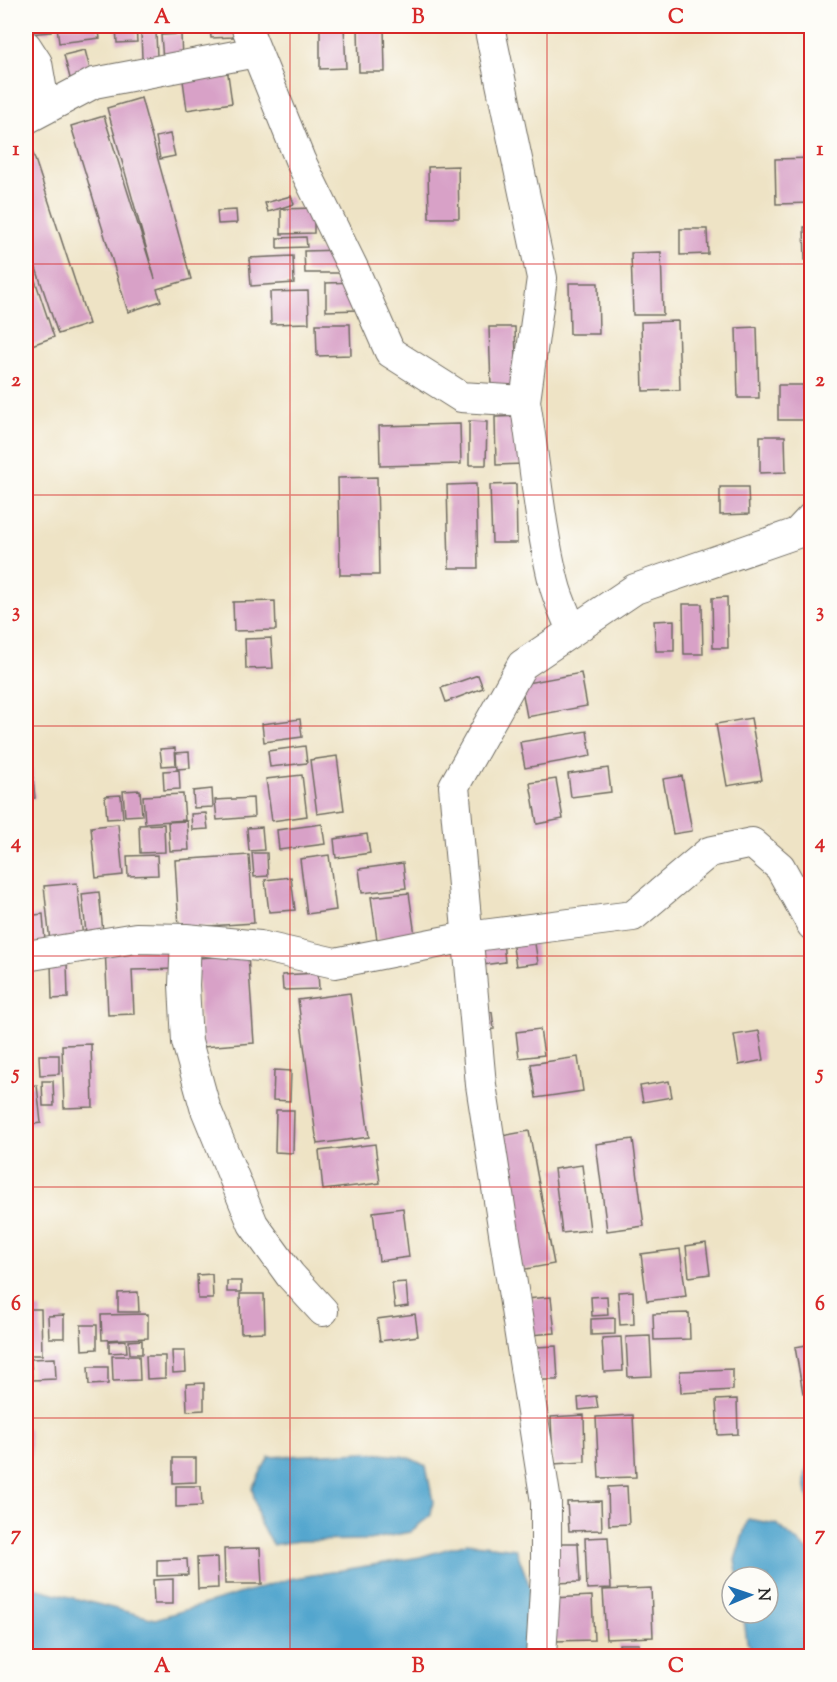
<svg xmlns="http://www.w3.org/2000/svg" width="837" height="1682" viewBox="0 0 837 1682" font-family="'Sorts Mill Goudy',serif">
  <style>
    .water { fill: #52a6ce; stroke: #3e687c; stroke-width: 1.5 }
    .building { fill: #d8a1c7 }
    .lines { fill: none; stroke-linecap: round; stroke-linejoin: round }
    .minor-casing { stroke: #6f6b61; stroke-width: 32 }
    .minor { stroke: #fff; stroke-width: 30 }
    .grid { fill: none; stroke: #d62828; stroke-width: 1.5; stroke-opacity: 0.55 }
    .neatline { fill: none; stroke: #d62828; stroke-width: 2 }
    .grid-label { font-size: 20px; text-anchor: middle; font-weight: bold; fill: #d62828 }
  </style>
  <rect width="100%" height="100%" fill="#fdfcf7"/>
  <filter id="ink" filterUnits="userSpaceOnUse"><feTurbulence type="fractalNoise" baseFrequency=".0167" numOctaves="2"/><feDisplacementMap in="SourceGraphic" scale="12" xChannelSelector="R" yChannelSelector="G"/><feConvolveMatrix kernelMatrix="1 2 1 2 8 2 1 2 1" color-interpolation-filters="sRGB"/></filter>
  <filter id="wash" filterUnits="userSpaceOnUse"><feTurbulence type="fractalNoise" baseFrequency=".008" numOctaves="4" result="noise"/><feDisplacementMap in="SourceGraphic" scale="24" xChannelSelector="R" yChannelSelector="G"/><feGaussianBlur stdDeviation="1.35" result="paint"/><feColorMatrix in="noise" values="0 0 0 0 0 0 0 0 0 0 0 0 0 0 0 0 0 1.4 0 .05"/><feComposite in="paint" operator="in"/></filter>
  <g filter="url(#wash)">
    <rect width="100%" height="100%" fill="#eee3c5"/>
    <path class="water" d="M363,1452L408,1457L426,1466L433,1501L431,1515L410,1532L369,1540L298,1541L273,1545L260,1524L252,1488L269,1457Z
      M811,1459V1508C806,1492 801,1473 811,1459Z
      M748,1519L776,1524L811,1553V1656H753L747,1642L743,1613H768V1577H738L735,1560Z
      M467,1543L516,1549L530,1587L526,1656H26V1591L35,1588L155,1619L289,1579L420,1557Z"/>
    <g id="blocks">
      <path class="building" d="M26,26H50L51,32L26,34Z
        M57,26H98L100,38L59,43Z
        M136,26L137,42L117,43L116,27Z
        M210,26H233V37L211,38Z
        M320,26H344L346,68L320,69Z
        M358,26H384L385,72H359Z
        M156,32L157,57L142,58L141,33Z
        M181,34L182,61H163L161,35Z
        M85,50L92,77L71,82L64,55Z
        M227,67L232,103L187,110L182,73Z
        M141,98L191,279L157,289L161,301L128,312L71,126L104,116L155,279L107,108Z
        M170,134L175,156L160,159L156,137Z
        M26,138H28L89,324L58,334L26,238Z
        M812,158V203L776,204L775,159Z
        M458,166L459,218H429L428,167Z
        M291,196L294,204L268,212L265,203Z
        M314,208V233L281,234V209Z
        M236,210L237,223L218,224L217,211Z
        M804,227H812V260H805Z
        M680,229H707L708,254L680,255Z
        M306,237L307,247L277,248V238Z
        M342,250V273H305L304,251Z
        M661,252L663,315H633L631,253Z
        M26,253L54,337L29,346L26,334Z
        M293,256L294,283L251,286L249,258Z
        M358,282L359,310L326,311V283Z
        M569,283H598L599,334H570Z
        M308,291L309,323L271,324L270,292Z
        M678,321L680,390L643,391L641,322Z
        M316,324H350L351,355L317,356Z
        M489,327H515L517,387L491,388Z
        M757,327L759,398H738L736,328Z
        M778,385H803L804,420H778Z
        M524,416L525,464L496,465L495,417Z
        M469,421L487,422L486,465H469Z
        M460,424L461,464L380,466L379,426Z
        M760,436H785L786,472L760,473Z
        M377,477L379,575H340L338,478Z
        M476,484L478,568H449L447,485Z
        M516,484L517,543H492L490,485Z
        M720,487H748L749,514L720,515Z
        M727,597L728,648H713L712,598Z
        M275,601L276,630L234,631L233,602Z
        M683,604H702L703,654H684Z
        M674,620V651H656L654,621Z
        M271,638L273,668L246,669L245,639Z
        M581,673L587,706L527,717L521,684Z
        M478,675L483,688L446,702L441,688Z
        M751,718L762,780L727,786L716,724Z
        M300,719L302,737L264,742L262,724Z
        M587,731L591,756L525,768L520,742Z
        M305,746L307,763L270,767L268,751Z
        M175,748L176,765L162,766L160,749Z
        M189,752L190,768L177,769L176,753Z
        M337,756L344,810L317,814L310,760Z
        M32,768L35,798L26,799V769Z
        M608,768L611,792L571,797L568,774Z
        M179,770L180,789L164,790L163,771Z
        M302,775L307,816L272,821L266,779Z
        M682,776L692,831L673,834L663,779Z
        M556,779L563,819L537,824L530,783Z
        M212,789L213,807L194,808L193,791Z
        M140,790L142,815L125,816L123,791Z
        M183,794L185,820L145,823L143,796Z
        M121,795L123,818L107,819L105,796Z
        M253,798L254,817L217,820L215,800Z
        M206,813L208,829L192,830L191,814Z
        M187,821L189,850L170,851L168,822Z
        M118,824L123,875L96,878L91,827Z
        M164,824L165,852L140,853L139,825Z
        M322,824L325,844L279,850L277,830Z
        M262,827L264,850L249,851L247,828Z
        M367,834L370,853L336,858L334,839Z
        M252,853H267L268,876L254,877Z
        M157,855L158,875L128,876L127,856Z
        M249,855L254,923L179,928L175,860Z
        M329,855L336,910L307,914L300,859Z
        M403,863L406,888L362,893L359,869Z
        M291,877L295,910L269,912L265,880Z
        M77,883L83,938L50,942L44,886Z
        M99,892L103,932L86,933L82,894Z
        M409,893L415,935L377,940L371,897Z
        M43,914L45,942L26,944V916Z
        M534,937L538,963L516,966L512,941Z
        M503,941L505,962L475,966L473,944Z
        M179,944L180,969L132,970L134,1014L108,1015L105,946Z
        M248,955L254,1043L202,1047L196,958Z
        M67,961L68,998L52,999L51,962Z
        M318,973L319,989L283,990L282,975Z
        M350,993L369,1137L317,1144L298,1000Z
        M492,1012L494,1029L482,1030L480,1013Z
        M540,1029L544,1055L519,1058L516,1032Z
        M759,1031L764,1060L739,1065L734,1035Z
        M91,1044L93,1107L64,1108L62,1045Z
        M26,1048H29L31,1081H26Z
        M39,1055H59V1074L40,1075Z
        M578,1057L583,1091L536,1098L531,1064Z
        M274,1070L291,1071L290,1101L273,1100Z
        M42,1081H53L54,1106H43Z
        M669,1081L672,1097L643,1102L640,1086Z
        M37,1085L41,1123L26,1125V1086Z
        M276,1110H294L293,1153L275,1152Z
        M529,1131L554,1264L521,1270L496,1137Z
        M633,1139L644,1226L607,1231L596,1144Z
        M375,1144L380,1183L323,1190L319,1151Z
        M582,1165L590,1230L562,1233L554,1169Z
        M403,1208L409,1257L379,1261L373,1212Z
        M706,1243L710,1274L689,1277L686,1246Z
        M680,1249L686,1296L647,1301L641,1254Z
        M212,1274L213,1299H198L197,1275Z
        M227,1281H241V1292H227Z
        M406,1282L408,1306L395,1308L392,1283Z
        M633,1291L634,1324L620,1325L618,1292Z
        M138,1292L139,1312H118V1293Z
        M240,1294H264L265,1332L241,1333Z
        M607,1296L608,1315L592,1316L591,1297Z
        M551,1297L555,1333L529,1335L525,1299Z
        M812,1300V1320H810L807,1301Z
        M26,1309H41L42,1355H26Z
        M689,1313L690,1339L654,1340L653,1314Z
        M148,1314V1338L102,1340L101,1315Z
        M415,1314L418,1336L380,1341L377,1319Z
        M64,1315V1338H49L48,1316Z
        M615,1318V1334L591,1335V1319Z
        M81,1325H97V1349L82,1350Z
        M650,1336L652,1376L628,1377L626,1337Z
        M621,1337L623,1371L604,1372L602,1338Z
        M126,1340L127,1352L109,1353V1341Z
        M142,1340V1354H130L129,1341Z
        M812,1344V1391L803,1393L795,1347Z
        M556,1346L558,1380H537L535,1347Z
        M172,1351H185L186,1372L173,1373Z
        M112,1356H139L140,1380L113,1381Z
        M146,1356H165V1378L147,1379Z
        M55,1358L56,1379L32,1380L31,1359Z
        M88,1367H108V1384L89,1385Z
        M733,1369V1390L681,1393L680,1371Z
        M204,1383V1410L187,1411L186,1384Z
        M596,1396L598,1408L579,1410L578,1398Z
        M737,1399L738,1434L718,1435L716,1400Z
        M584,1415L585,1462L553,1464L551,1417Z
        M633,1415L636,1477L599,1478L596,1417Z
        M26,1428H29L31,1455H26Z
        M173,1458H196V1482L173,1483Z
        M176,1486H201L202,1506L176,1507Z
        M627,1486L629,1524L609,1525L608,1487Z
        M601,1501L602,1530L569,1531L567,1502Z
        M608,1537L611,1588L587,1589L585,1538Z
        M554,1543H578L580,1582L556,1583Z
        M260,1548L262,1584H225L224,1549Z
        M217,1557L218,1588L198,1589L197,1558Z
        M187,1559L188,1575L157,1576V1560Z
        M173,1579V1604H154L153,1580Z
        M651,1588L653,1637L606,1639L603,1590Z
        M592,1596L594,1640L554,1641L552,1598Z
        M619,1644H639L640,1656H620Z
        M604,1651L605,1656H578V1652Z"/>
    </g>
  </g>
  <g filter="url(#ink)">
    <use href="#blocks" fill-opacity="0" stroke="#6f6b61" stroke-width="1.5"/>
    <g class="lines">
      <defs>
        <path id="minor" d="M246,26L300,160L354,270L390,352L461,397L525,401C535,462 539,523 554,583C558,600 566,615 572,631
          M489,26L542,278L525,401
          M26,46L37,63L45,109
          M26,119L94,83L256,52
          M186,939L184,985L187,1042L205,1107L253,1224L290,1275L323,1311
          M26,956L136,938L186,939L260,946L335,963L467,937L633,916L709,852L752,843L780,867L812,925
          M541,1656L546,1573V1502L481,1085L454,786L522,665L635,589L797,533L812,517"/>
      </defs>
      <use href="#minor" class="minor-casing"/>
      <use href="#minor" class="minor"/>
    </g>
  </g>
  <path class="grid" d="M290,26V1656M547,26V1656M26,264H812M26,495H812M26,726H812M26,956H812M26,1187H812M26,1418H812"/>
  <rect width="837" height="1682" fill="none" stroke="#fdfcf7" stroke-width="66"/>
  <g transform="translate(750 1595) rotate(88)"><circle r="28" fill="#fdfcf7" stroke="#a9a8a5" stroke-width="1.5"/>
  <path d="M0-4.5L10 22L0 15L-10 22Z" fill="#1f6fb2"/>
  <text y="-9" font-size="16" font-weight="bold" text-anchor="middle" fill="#2b2b2b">N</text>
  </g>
  <rect x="33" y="33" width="771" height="1616" class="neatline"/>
  <g class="grid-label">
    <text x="162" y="23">A</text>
    <text x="418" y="23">B</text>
    <text x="676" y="23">C</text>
    <text x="16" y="155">1</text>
    <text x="820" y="155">1</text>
    <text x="16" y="386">2</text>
    <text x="820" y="386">2</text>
    <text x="16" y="617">3</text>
    <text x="820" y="617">3</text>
    <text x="16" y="848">4</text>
    <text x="820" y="848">4</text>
    <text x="16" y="1079">5</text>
    <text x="820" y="1079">5</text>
    <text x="16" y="1310">6</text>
    <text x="820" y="1310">6</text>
    <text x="16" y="1540">7</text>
    <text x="820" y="1540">7</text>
    <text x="162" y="1672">A</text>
    <text x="418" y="1672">B</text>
    <text x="676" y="1672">C</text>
  </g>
</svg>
